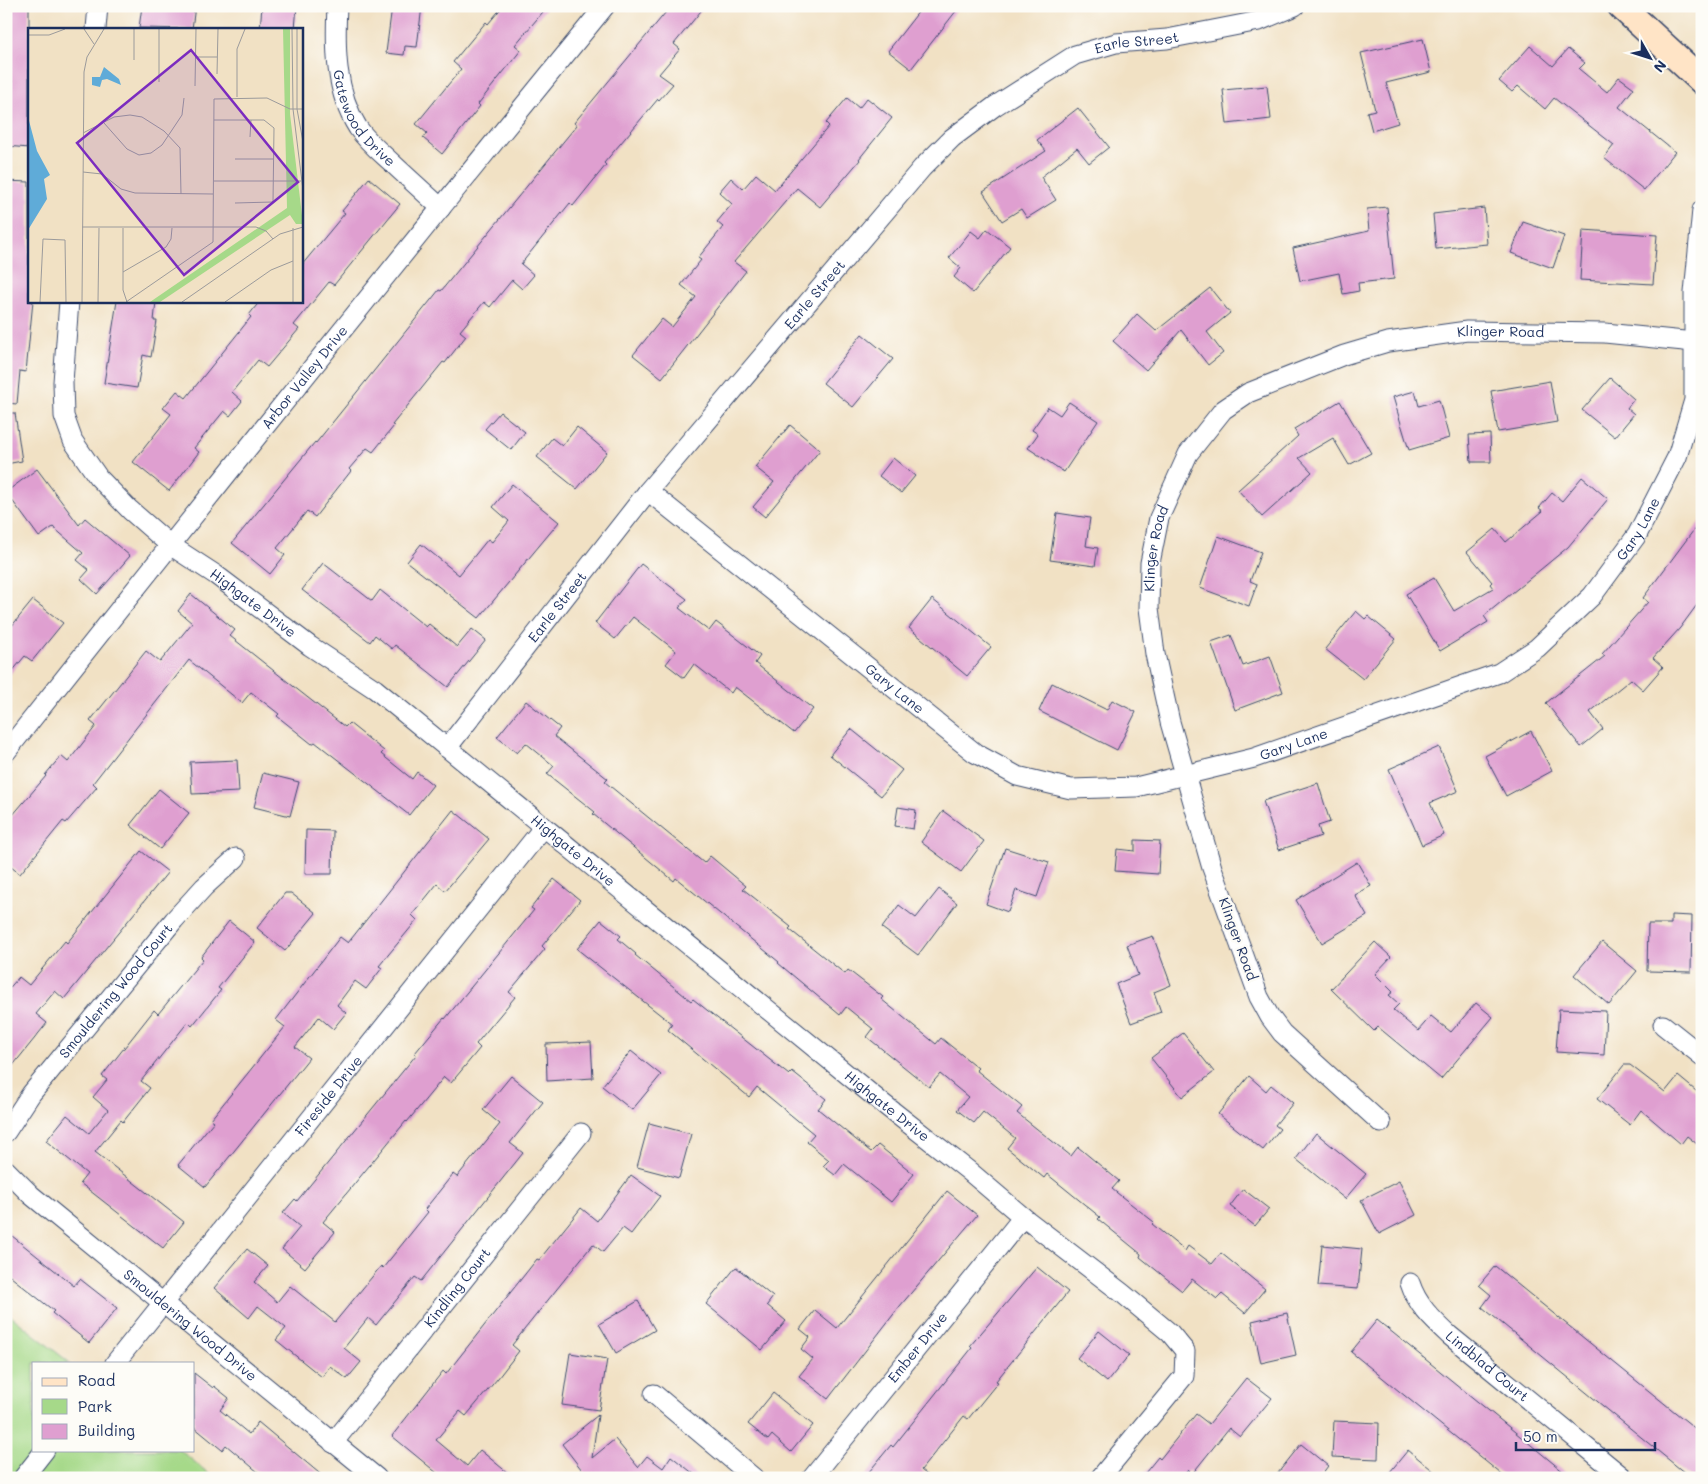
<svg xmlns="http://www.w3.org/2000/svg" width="1708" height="1484" viewBox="0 0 1708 1484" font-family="Mali,sans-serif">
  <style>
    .green { fill: #a6d989; stroke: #608474 }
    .building { fill: #df9fd0 }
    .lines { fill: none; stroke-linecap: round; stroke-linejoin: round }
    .street-casing { stroke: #3b4a6d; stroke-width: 21 }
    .secondary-casing { stroke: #3b4a6d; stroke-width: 29 }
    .street { stroke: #fff; stroke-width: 19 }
    .secondary { stroke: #ffe4c6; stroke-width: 26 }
    .labels { text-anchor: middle; stroke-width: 5; stroke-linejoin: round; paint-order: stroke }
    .street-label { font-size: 14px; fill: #1b2f5e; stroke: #fdfcf7 }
    .inset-road { fill: none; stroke: #9b9a9b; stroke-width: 1 }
    .view { fill: #7b2cbf; fill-opacity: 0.15; stroke: #7b2cbf; stroke-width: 2.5 }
    .inset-edge { fill: none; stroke: #1b2f5e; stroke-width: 2.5 }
  </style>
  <rect width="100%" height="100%" fill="#fdfcf7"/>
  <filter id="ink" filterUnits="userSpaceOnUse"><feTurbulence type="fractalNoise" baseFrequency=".02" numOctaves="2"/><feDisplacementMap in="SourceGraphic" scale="10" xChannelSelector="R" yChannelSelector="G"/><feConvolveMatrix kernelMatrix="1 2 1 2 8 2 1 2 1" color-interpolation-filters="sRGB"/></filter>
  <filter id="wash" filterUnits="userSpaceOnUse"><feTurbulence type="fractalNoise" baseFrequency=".0096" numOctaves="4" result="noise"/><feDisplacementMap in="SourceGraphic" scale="20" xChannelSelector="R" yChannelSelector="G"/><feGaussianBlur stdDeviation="1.12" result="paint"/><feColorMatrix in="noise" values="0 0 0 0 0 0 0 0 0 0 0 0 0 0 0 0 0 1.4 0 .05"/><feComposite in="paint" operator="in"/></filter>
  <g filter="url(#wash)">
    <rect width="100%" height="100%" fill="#f1e1c4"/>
    <path class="green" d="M6,1312L70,1363H34V1450H180L214,1478H6Z"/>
    <g id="blocks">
      <path class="building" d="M10,6H29V148L6,146V125L12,81L6,80V44Z
        M142,6H195L192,29L139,28Z
        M262,6H297L295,29H260Z
        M392,6H422L417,47L405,46L404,55L386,53Z
        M503,6H548L515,45L521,50L478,104L480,106L442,154L423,138L427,133L416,124L461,69L453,62L486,22L488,24Z
        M671,6H705L674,44L680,49L659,74L673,84L659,100L658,99L604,163L606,165L573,206L570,203L521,264L534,275L522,289L512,280L490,307L484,302L460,331L466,336L445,363L443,362L392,425L394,426L373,452L367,448L349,469L351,471L315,517L307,511L277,548L285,555L270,574L232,543L315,442L316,443L439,290L441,291L577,125L574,123Z
        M923,6H960L911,69L888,51Z
        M1423,39L1431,72L1386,83L1398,123L1372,131L1367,112L1375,110L1361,53Z
        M1530,46L1553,66L1568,49L1585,63L1579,69L1607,92L1619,77L1634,88L1619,107L1675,152L1644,190L1604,158L1614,145L1554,98L1545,109L1518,86L1512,92L1499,81Z
        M1267,86L1271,119L1227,124L1223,90Z
        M847,98L859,108L867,98L892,118L859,159L860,160L820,207L797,188L734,262L746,271L662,378L633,355L662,319L672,327L696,297L681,285L701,260L698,258L723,227L717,222L732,204L719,192L731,178L743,189L756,174L775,190L829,126L826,123Z
        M1078,108L1109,147L1089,163L1077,148L1041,177L1056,200L1027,218L1021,209L1002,221L983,192L1046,151L1037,140Z
        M369,178L400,204L334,285L329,282L294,325L299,329L267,367L258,360L232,392L242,401L230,416L224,411L194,448L199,452L169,491L133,462L171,414L163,408L177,391L186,398L251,317L249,315L260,301H301V266L345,213L342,211Z
        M6,181L29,182V301H33L26,372L20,371L17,404L6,403Z
        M1387,207L1394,279L1358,283L1359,291L1343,294L1339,273L1300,281L1293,248L1369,231L1367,209Z
        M1484,208L1487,244L1436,249L1433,214Z
        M1523,222L1564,236L1553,268L1511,253Z
        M987,229L1010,247L973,293L954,277L961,268L949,258L971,231L980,238Z
        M1583,230L1657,235L1653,284L1580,280Z
        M1210,288L1230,313L1207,332L1223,353L1208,365L1181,330L1146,370L1113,341L1137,314L1156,331Z
        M117,301H156L154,321H157L151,357L143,355L137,388L104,383Z
        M862,334L893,359L853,407L823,383Z
        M1610,378L1634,399L1627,408L1634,414L1615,437L1582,410Z
        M1550,381L1557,422L1498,432L1491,391Z
        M1415,391L1419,406L1439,400L1449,438L1409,450L1393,397Z
        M1340,401L1371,453L1349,465L1333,438L1299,458L1312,472L1262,517L1238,490L1298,436L1294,429Z
        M1069,402L1098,421L1064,472L1028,448L1038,434L1032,430L1048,407L1060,415Z
        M500,412L525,432L511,450L485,429Z
        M6,413H15L22,461L6,464Z
        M790,425L820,450L765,517L753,507L774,482L755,467Z
        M577,427L607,452L577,489L537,457L552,438L562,446Z
        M1490,434L1491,462H1471L1469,435Z
        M893,458L915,476L901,493L879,476Z
        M37,469L79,525L85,518L130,556L97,594L81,579L89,570L77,560L83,553L53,527L39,537L6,492Z
        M1582,477L1608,499L1568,547L1484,616L1488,622L1440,651L1406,594L1434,578L1454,611L1493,588L1490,584L1492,582L1467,552L1495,529L1506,542L1543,511L1539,508L1552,493L1562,501Z
        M512,484L559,522L479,618L407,562L421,544L459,575L488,539L492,542L509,521L493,507Z
        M1057,513L1090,518L1086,546L1098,548L1095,566L1050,560Z
        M1702,519V598L1680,628L1653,658L1663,667L1643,690L1631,679L1590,712L1603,729L1581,747L1546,703L1605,656L1602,654L1648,602L1643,598Z
        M1218,536L1261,552L1250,581L1257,584L1249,606L1200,588Z
        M323,563L372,601L380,590L426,627L429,624L457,647L472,629L486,640L448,687L395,645L392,649L375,635L370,642L302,590Z
        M641,564L687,599L679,608L709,631L716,622L760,656L755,663L813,709L794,733L735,687L731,693L694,664L684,678L666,664L676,651L633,617L615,639L595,623Z
        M191,594L235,630L230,636L298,690L345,727L349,723L384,751L381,754L412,779L417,772L433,785L409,815L315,742L312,744L277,716L279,714L251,692L242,703L189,660L93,783L97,787L66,823L63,821L20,874L6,863V823L46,776L45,775L61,756L68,762L96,726L90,721L146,651L160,662L192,623L178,611Z
        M932,599L991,647L967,676L909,628Z
        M33,600L63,623L32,661L25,656L6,679V633Z
        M1356,611L1365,619L1368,616L1396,639L1363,679L1325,649Z
        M1231,635L1243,666L1270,656L1283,692L1235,710L1211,642Z
        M1052,683L1107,710L1112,700L1136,712L1117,750L1039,711Z
        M526,701L560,728L554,736L608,779L605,782L704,863L710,856L746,886L743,889L791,927L789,929L845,974L848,970L883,997L881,999L936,1044L941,1038L978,1068L976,1070L1022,1107L1017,1113L1071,1156L1078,1147L1119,1181L1112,1189L1154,1222L1152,1224L1185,1251L1188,1246L1212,1264L1221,1253L1265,1289L1245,1313L1222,1294L1217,1299L1192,1279L1182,1291L1140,1257L1141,1254L1098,1219L1100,1217L1047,1174L1044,1178L1007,1148L1015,1138L983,1112L974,1123L957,1110L968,1097L940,1074L929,1087L867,1037L873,1029L846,1007L840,1015L778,963L779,962L676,878L674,881L593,814L595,812L547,774L554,766L526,743L517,753L497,737Z
        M851,729L902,770L881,796L830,755Z
        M1531,731L1552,771L1506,796L1485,756Z
        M1439,747L1458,791L1430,803L1444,835L1422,845L1389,769Z
        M237,760L239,792L192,794L190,762Z
        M263,773L299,782L290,816L254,807Z
        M1318,783L1330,822L1318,826L1321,836L1279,850L1263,801Z
        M159,789L189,813L160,849L130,825Z
        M898,807L916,810L913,829L895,826Z
        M453,810L489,839L445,891L437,884L412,915L417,920L379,966L382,968L366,989L355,981L337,1005L346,1013L333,1029L319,1017L295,1047L309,1058L205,1187L178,1165L214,1121L211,1119L285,1027L276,1020L340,937L348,943Z
        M943,811L984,841L961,872L921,842Z
        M306,830L333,831L332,874H305Z
        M1135,840L1160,841L1158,874L1115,871L1117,849L1135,851Z
        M1005,848L1049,862L1037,897L1016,890L1008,912L986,904Z
        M141,851L168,872L64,999L55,991L36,1014L47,1023L6,1074V992L19,977L29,985L65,941L67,943Z
        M1357,862L1371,886L1355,895L1367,916L1322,943L1296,900Z
        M554,879L580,900L542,946L545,949L509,992L515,997L476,1044L480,1048L451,1083L444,1077L407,1122L406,1121L323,1222L335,1232L305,1268L282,1249L300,1227L283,1213L295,1199L297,1201L416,1055L415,1053L444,1018L445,1019L534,910L531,908Z
        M939,889L957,903L918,955L882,928L899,905L916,918Z
        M285,893H291L316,913L285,951L257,928Z
        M1671,915L1692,916L1691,972L1647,971L1648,924H1671Z
        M601,920L621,936L618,939L636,954L635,955L691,1001L693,999L789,1075L792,1072L826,1099L818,1109L871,1152L878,1145L914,1174L891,1202L844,1164L835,1175L823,1166L829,1160L807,1142L814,1134L757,1087L749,1097L668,1030L672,1024L577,949Z
        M229,921L255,942L218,988L221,990L192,1026L188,1022L141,1081L150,1088L123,1122L121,1120L95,1152L184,1222L163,1248L80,1183L87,1174L46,1141L67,1115L89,1133L108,1110L93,1097L107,1080L102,1076L154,1010L158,1014L203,959L201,957Z
        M1153,936L1171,985L1154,992L1161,1012L1131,1023L1116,984L1138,975L1127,945Z
        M1375,942L1391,957L1375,974L1393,992L1389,995L1399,1004L1393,1010L1418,1031L1431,1016L1451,1032L1476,1003L1493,1017L1441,1079L1378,1027L1374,1031L1331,989Z
        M1602,942L1637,971L1609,1005L1574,975Z
        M1559,1009L1606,1011L1604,1055L1556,1052Z
        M1183,1033L1214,1072L1182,1097L1151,1058Z
        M591,1042L593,1078L547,1081L546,1044Z
        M631,1051L661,1075L632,1110L602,1086Z
        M1624,1065H1630L1665,1092L1678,1076L1702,1096V1148L1687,1136L1681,1144L1641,1110L1630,1125L1597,1099Z
        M511,1076L543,1102L510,1143L523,1153L421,1281L415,1277L376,1325L368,1318L344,1348L361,1362L347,1379L330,1366L322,1377L276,1340L286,1328L258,1306L249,1318L214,1288L247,1249L268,1266L254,1282L277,1302L290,1286L335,1322L381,1266L383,1268L428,1212L425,1209L453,1174L457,1177L500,1124L483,1110Z
        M1249,1076L1266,1091L1271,1085L1293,1103L1275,1125L1280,1129L1263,1150L1218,1114Z
        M649,1123L691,1134L679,1178L637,1167Z
        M1316,1133L1366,1174L1345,1199L1296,1159Z
        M631,1175L660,1196L631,1234L623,1228L603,1252L593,1244L512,1345L519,1351L498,1378L466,1416L460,1411L436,1440L467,1466L480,1450L514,1478H443L392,1436L443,1371L446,1374L537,1259L539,1260L581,1208L597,1221Z
        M1399,1181L1416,1215L1379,1234L1361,1200Z
        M1243,1189L1269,1209L1255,1226L1230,1206Z
        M947,1191L977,1215L900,1306L828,1399L799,1376L813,1359L801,1349L810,1337L800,1329L815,1310L837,1328Z
        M6,1231L74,1286L80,1279L117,1308L89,1343L52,1313L54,1311L6,1273Z
        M1322,1245L1362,1249L1358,1289L1318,1286Z
        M1495,1266L1702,1434V1478H1691L1482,1307L1491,1295L1479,1285Z
        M736,1267L773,1297L767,1305L786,1321L762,1350L706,1304Z
        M1037,1267L1068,1292L996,1381L998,1382L968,1419L964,1416L921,1470L931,1478H864L891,1445L893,1447L972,1348L970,1346Z
        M638,1301L655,1330L616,1353L599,1324Z
        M1287,1313L1296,1355L1261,1363L1252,1321Z
        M1377,1320L1531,1445L1571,1478H1506L1351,1352Z
        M1099,1331L1129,1355L1107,1382L1077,1358Z
        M570,1353L607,1359L599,1410L562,1405Z
        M194,1373L213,1388L214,1386L229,1398L220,1410L249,1434L258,1422L325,1478H265L226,1445L222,1450L194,1427Z
        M1246,1378L1272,1398L1240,1437L1229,1428L1192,1474L1188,1470L1182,1478H1141L1158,1457L1160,1459L1196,1414L1209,1424Z
        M773,1393L813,1425L791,1452L772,1435L768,1440L748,1424Z
        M598,1415L592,1458L615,1439L638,1467L647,1456L663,1468L671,1456L699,1478H588L562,1444Z
        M1334,1421L1379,1423L1378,1459L1332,1457Z
        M1301,1444L1328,1466L1319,1478H1274Z
        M1408,1450L1442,1478H1385Z"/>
    </g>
  </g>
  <g filter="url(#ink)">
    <use href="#blocks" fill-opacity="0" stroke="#3b4a6d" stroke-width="1"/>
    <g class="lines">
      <defs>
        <g id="street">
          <path id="s1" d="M337,6C335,47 335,92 358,128C367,141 379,151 390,161C407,177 424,192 441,208"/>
          <path d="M96,29L98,6"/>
          <path id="s2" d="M69,301L63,382L64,416L73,441L98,477L130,510L170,545L216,575L310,646L375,689L881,1102L969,1171L1023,1217L1122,1293L1170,1333L1185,1351L1184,1376L1100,1478"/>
          <path id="s3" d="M648,491L975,753L1017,776L1071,789L1136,787L1254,758L1499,673L1537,648L1592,596L1637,535L1677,457L1694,400V293L1702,210"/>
          <path id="s4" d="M447,748L648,491L922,168L952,138L995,106L1075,55L1116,43L1167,39L1259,21L1295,6"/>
          <path id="s5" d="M6,752C204,502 403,253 605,6"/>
          <path d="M1663,1025L1702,1056"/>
          <path id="s6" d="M1381,1123L1282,1033L1270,1017L1259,997L1212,868L1170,722L1155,654L1149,608L1150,563L1159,518L1188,454L1223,410L1248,393L1344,355L1388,342L1467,331L1605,333L1694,342"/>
          <path id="s7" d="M6,1132L31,1094L174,920L204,887L236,858"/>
          <path id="s8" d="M6,1170L31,1195L377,1478"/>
          <path id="s9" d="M1410,1283C1417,1305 1432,1319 1449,1335L1624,1478"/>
          <path id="s10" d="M115,1363L543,828"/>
          <path d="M654,1394L754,1478"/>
          <path id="s11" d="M333,1443L581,1133"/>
          <path d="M23,1478L45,1450"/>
          <path id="s12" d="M812,1478L1023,1217"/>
        </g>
        <path id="secondary" d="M1621,6L1702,81"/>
      </defs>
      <use href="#street" class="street-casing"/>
      <use href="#secondary" class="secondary-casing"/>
      <use href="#street" class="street"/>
      <use href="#secondary" class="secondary"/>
    </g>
  </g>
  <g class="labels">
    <g class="street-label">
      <text dy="5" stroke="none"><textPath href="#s4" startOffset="1004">Earle Street</textPath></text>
      <text dy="5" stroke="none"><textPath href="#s1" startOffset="120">Gatewood Drive</textPath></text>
      <text dy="5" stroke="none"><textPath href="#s4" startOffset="584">Earle Street</textPath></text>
      <text dy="5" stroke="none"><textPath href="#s6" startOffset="1092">Klinger Road</textPath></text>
      <text dy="5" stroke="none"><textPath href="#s5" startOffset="479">Arbor Valley Drive</textPath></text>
      <text dy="5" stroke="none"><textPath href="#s3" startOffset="1171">Gary Lane</textPath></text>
      <text dy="5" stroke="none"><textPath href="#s6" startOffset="642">Klinger Road</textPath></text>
      <text dy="5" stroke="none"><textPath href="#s2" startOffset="386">Highgate Drive</textPath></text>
      <text dy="5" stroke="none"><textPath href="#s4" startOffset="179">Earle Street</textPath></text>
      <text dy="5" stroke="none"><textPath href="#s3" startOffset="316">Gary Lane</textPath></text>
      <text dy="5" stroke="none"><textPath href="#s3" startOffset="751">Gary Lane</textPath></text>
      <text dy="5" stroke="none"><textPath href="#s2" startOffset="791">Highgate Drive</textPath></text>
      <text transform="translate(1238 939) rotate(70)" y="5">Klinger Road</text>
      <text dy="5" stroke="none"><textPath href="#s7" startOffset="179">Smouldering Wood Court</textPath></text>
      <text dy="5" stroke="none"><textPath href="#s10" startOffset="342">Fireside Drive</textPath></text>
      <text dy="5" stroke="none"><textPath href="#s2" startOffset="1196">Highgate Drive</textPath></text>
      <text dy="5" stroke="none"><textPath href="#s11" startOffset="199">Kindling Court</textPath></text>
      <text dy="5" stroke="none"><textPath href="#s8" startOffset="241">Smouldering Wood Drive</textPath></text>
      <text dy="5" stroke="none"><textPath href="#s12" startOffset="168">Ember Drive</textPath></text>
      <text dy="5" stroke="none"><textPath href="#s9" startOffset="115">Lindblad Court</textPath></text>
    </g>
  </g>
  <g transform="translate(28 28)">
    <rect width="275" height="275" fill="#f1e1c4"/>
    <path d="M255,1H262V86L275,196H268L262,187L132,274H122L259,180Z" fill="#a6d989"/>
    <path d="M76,39L91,51L93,57L79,51L74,52L72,59L64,57V49H72ZM0,89L9,123L22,147L16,151L19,171L0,202Z" fill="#5fabd8"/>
    <path class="inset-road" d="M56,1L66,16M131,1V54M264,1L265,81L275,162M269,1V81L275,114M0,7H21L37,1M168,29H189M106,32V1M189,46L190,1M167,58L168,1M209,69V21L217,1M186,92H236L246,100L245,174L207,175M76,95L99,121L111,127L123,125L134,117L154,87L156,70M55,105L86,89L102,87L114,89L136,103L152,120L153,166M222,109L223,92M207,131H246M55,144L74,146L93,161L107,165L185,166M186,153H273M54,199H228L238,203L245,211M95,200V262L99,274M95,244L138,219L143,211L144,200M12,274L15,211L37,212L38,274M54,274L56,44L59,29L76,1M70,274L71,200M98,274L185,214L186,71L239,70L262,81H275M154,274L252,206L275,199M197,274L243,242L265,233M265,274V200"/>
    <path class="view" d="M163,22L270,154L156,247L49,115Z"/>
    <rect width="275" height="275" class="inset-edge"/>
  </g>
  <rect width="1708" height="1484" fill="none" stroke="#fdfcf7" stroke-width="25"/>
  <rect x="32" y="1362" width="162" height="90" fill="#fdfcf7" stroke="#a3aaba"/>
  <rect x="42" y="1378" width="25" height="8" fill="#ffe4c6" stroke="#a3aaba"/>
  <text x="78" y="1386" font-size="15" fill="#1b2f5e">Road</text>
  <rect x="42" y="1399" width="25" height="15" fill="#a6d989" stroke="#a3aaba"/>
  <text x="78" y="1412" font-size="15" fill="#1b2f5e">Park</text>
  <rect x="42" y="1424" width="25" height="15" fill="#df9fd0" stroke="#a3aaba"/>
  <text x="78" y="1436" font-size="15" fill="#1b2f5e">Building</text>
  <g transform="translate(1650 58) rotate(129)" stroke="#fdfcf7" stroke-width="4" paint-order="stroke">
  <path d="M0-4L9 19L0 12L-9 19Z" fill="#1b2f5e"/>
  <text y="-8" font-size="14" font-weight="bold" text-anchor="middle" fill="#1b2f5e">N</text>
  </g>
  <path d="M1516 1442v8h139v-8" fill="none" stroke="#1b2f5e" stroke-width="2.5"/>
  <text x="1523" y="1442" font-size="15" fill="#1b2f5e" stroke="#fdfcf7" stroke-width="4" paint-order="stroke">50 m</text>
</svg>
